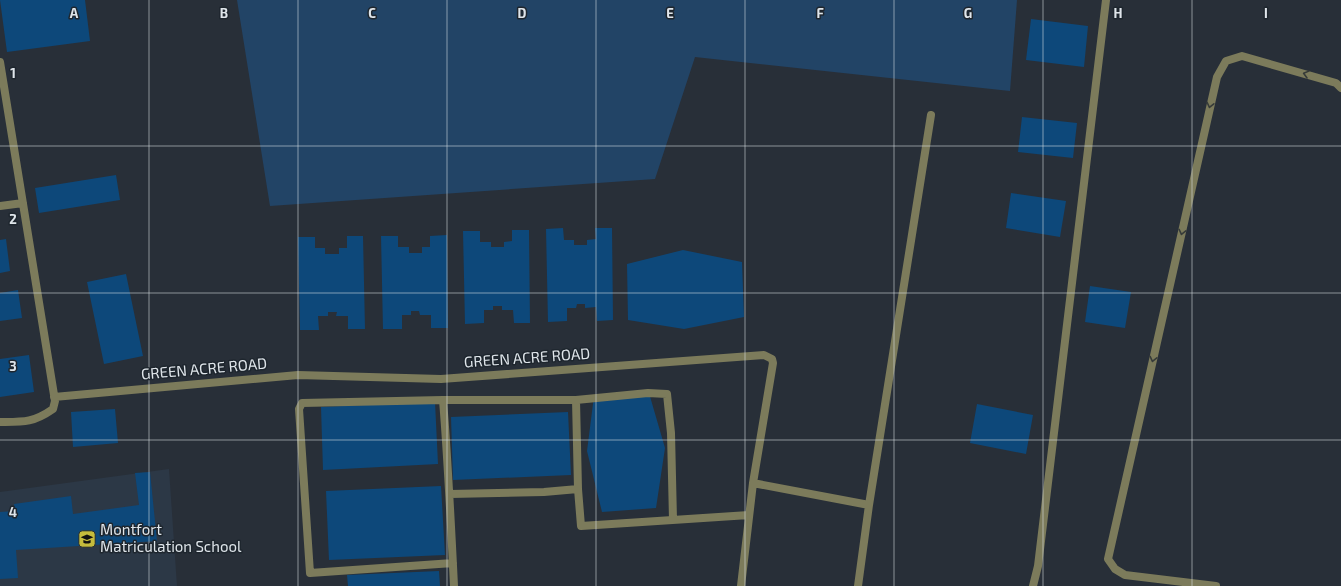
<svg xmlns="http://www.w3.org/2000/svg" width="1341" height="586" viewBox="0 0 1341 586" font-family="'Exo 2',sans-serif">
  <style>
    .built { fill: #2c3846 }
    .green { fill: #246 }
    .building { fill: #0d487a }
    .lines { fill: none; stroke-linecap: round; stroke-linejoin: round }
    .street { stroke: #7c7b5b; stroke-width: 8 }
    .oneway { stroke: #363b39 }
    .grid { fill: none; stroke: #dfe5ea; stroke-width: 1; stroke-opacity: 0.55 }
    .labels { text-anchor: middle; stroke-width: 3; stroke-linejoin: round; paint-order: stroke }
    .street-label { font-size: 15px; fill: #dfe5ea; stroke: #1e262e }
    .poi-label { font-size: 15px; fill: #dfe5ea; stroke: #1e262e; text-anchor: start }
    .grid-label { font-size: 13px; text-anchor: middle; font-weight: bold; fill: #dfe5ea; stroke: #1e262e; stroke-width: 3; stroke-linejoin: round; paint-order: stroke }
  </style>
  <rect width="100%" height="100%" fill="#282f38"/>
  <path class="built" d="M169,469L177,586H0V492Z"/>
  <path class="green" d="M237,0H1017L1010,91L695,57L655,179L270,206Z"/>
  <path class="building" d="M0,0H85L90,41L7,52Z
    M1031,19L1088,26L1084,67L1026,60Z
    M1022,117L1077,123L1073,158L1018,152Z
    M116,175L120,200L39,213L35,188Z
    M1011,193L1066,201L1060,237L1006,228Z
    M563,228L564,240H574V245H587V240L596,239L595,228H612L613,320L597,321L596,307L585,308V304H577L576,308H567V321L548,322L546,229Z
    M512,230H529L530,323H514L513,310H502V306H493V310H484V323L465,324L463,231H480V242H491V247H504V242L512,241Z
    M447,235L448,328H431V315H420L419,311H411V315H402V329H383L381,236H398V247H409V253H422V247H430V236Z
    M347,236H363L365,329H348V316H336L337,312H328V316H318L319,330H300L298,237H315V248H325V254H339V248H347Z
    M6,239L10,271L0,273V240Z
    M683,250L742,262L744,317L684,329L628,320L627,264Z
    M126,274L143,356L104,364L87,282Z
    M1090,286L1131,292L1125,328L1085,322Z
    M18,290L22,318L0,321V293Z
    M29,355L34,392L0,397V359Z
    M649,393L665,448L656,508L602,512L587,451L594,396Z
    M435,402L438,464L323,470L321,407Z
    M977,404L1033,415L1026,454L970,443Z
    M115,409L118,443L73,447L71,412Z
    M568,412L571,475L453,480L451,417Z
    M150,472L157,541L16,550L18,578L0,579V512L15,511L14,504L71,496L73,514L139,505L135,473Z
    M441,486L445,555L329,560L326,491Z
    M439,571L440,586H348L347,575Z"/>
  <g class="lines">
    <path class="street" d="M0,62L55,401L53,409C33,423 23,422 0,422
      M0,206L23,203
      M54,397L298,375L441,379L764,355L772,359L773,363L753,483L741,586
      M443,400H576
      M753,483L869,505L931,115
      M578,489L576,400L648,393L667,394L671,433L673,520
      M450,494L544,492L578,489L581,526L749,515
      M453,563L310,573L299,409L302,403L443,400C448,462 451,524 454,586
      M858,586L869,505
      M1033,586L1038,566L1106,0
      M1216,586L1125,575L1115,569L1108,559L1217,77L1226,61L1242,56L1336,83L1341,88"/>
  </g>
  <defs><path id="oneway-chevron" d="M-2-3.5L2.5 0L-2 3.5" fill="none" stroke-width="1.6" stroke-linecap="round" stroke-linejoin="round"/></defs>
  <g class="oneway">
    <use href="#oneway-chevron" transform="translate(1306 74) rotate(-165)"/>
    <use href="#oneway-chevron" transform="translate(1210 105) rotate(103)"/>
    <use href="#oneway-chevron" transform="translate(1182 232) rotate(103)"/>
    <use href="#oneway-chevron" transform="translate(1153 359) rotate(103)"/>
  </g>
  <path class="grid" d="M149,0V586M298,0V586M447,0V586M596,0V586M745,0V586M894,0V586M1043,0V586M1192,0V586M0,146H1341M0,293H1341M0,440H1341"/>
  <defs>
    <symbol id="school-square" viewBox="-11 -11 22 22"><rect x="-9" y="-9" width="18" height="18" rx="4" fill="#c5bc3d" stroke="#1e262e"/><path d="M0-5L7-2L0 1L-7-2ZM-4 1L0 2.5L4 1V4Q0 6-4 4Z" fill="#111"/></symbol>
  </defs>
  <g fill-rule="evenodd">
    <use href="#school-square" x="77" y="529" width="20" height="20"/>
  </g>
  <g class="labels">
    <g class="street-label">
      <text transform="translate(527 358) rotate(-4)" y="5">GREEN ACRE ROAD</text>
      <text transform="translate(204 369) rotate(-5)" y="5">GREEN ACRE ROAD</text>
    </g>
    <g class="poi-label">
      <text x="100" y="535">Montfort<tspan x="100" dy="17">Matriculation School</tspan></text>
    </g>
  </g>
  <g class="grid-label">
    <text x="74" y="18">A</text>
    <text x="224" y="18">B</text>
    <text x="372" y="18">C</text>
    <text x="522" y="18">D</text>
    <text x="670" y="18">E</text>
    <text x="820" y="18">F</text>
    <text x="968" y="18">G</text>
    <text x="1118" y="18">H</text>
    <text x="1266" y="18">I</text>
    <text x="13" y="78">1</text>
    <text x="13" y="224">2</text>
    <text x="13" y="371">3</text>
    <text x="13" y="517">4</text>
  </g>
</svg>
